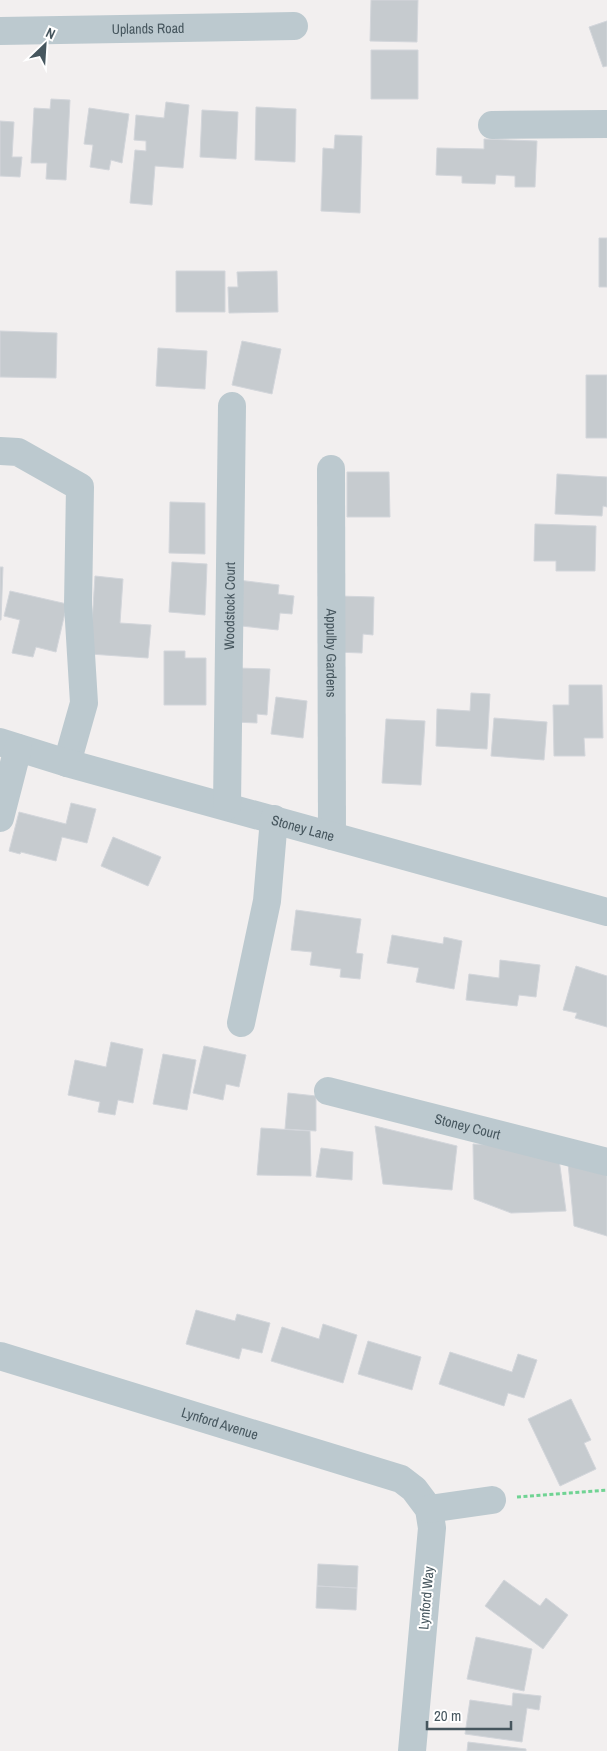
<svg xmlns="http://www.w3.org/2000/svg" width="607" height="1751" viewBox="0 0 607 1751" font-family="'Archivo Narrow',sans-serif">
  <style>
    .building { fill: #c6cbcf; stroke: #d3d6db }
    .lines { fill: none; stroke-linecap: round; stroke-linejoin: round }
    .path { stroke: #70d393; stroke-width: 3; stroke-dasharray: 4 2.5; stroke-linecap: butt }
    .minor { stroke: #bcc9cf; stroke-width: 28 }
    .labels { text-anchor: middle; stroke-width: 4; stroke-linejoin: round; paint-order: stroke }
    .street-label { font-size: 14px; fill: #46565e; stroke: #fff }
  </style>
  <rect width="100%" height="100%" fill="#f2efef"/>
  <path class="building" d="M371,0H418L417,42L370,41Z
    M607,21V66L603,67L589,27Z
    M371,50H418V99H371Z
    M51,99L70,100L66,180L46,179L47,163H31L34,108L50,109Z
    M166,102L189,105L183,168L155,166L152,205L130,203L135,150L146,151V141L134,140L136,115L164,118Z
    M256,107L296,109L295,162L255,160Z
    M89,108L129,114L122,163L111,160L109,170L90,167L93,145L84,144Z
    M202,110L238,112L236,159L200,157Z
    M0,121L14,122L12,157H22L20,177L0,176Z
    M335,135L362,136L360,213L321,211L323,148L334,149Z
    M484,139L537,141L535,187H515V176L496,175L495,184L462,183V176L436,175L437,148L484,149Z
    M599,238H607V287H599Z
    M176,271H225V312H176Z
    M277,271L278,312L229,313L228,287H238L237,272Z
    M0,331L57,333L56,378L0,377Z
    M242,341L281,349L272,394L232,385Z
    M158,348L207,351L205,389L156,386Z
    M586,375H607V438H586Z
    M347,472H389L390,517H347Z
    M557,474L607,477V507L603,506L602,516L555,514Z
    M170,502L205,503V554L169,553Z
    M535,524L596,526L595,571H556V561H534Z
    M172,562L207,564L205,615L169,612Z
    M0,567H3L1,620H0Z
    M95,576L123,579L120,623L151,625L148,658L90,654Z
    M238,580L279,585L278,594L294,596L292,614L280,613L278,630L232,625Z
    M10,591L67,604L56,652L36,647L33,657L12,653L20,620L4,616Z
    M338,596L374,597L373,635L363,634L362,653L336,652Z
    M164,651H185V658H206V705H164Z
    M237,668L270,669L267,715L257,714V723L234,722Z
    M569,685H602L603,738H584L585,756H554L553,705H569Z
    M471,693L490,694L487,749L436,746L437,709L470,711Z
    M276,697L307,701L303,738L271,734Z
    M494,718L547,722L544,760L491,756Z
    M386,719L425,721L421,785L382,783Z
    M71,803L96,809L87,843L62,837L56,861L21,852L20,854L9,851L19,812L66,824Z
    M113,837L161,857L148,886L101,866Z
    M296,910L361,919L356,953L363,954L360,979L340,977L341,969L310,965L312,952L291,950Z
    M392,935L443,944L444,937L462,941L454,989L416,982L419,968L387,963Z
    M500,960L540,965L536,997L519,995L517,1006L466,1000L469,974L499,978Z
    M576,966L607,976V1027L575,1018L577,1013L563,1010Z
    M111,1042L143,1049L133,1103L118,1100L115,1115L98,1112L100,1102L68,1095L75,1060L106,1067Z
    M204,1046L246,1055L239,1087L226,1084L223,1100L193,1093Z
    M163,1054L196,1060L187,1110L153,1104Z
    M288,1093L316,1096V1131L285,1129Z
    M375,1126L457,1146L452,1190L383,1184Z
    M261,1128L310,1131L311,1176L257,1175Z
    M473,1144L523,1147L559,1159L566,1211L511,1213L474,1199Z
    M321,1148L353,1152L352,1180L316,1177Z
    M568,1163L607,1172V1236L574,1226Z
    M196,1310L235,1321L237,1314L270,1323L262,1353L242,1348L239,1359L186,1344Z
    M323,1324L357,1335L343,1383L271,1361L282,1327L319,1339Z
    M368,1341L421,1357L412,1390L358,1374Z
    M450,1352L512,1372L518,1354L537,1360L524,1398L508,1393L504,1406L439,1384Z
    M571,1399L591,1440L584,1443L596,1469L560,1486L528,1419Z
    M318,1564L358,1566L357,1588L317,1586Z
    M504,1580L540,1606L546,1598L568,1615L543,1649L485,1606Z
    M317,1586L357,1588L356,1610L316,1608Z
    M476,1637L532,1649L524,1691L467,1679Z
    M513,1693L541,1696L539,1710L527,1708L522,1742L465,1734L470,1700L512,1706Z
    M468,1742L526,1749V1751H467Z"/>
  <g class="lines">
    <path class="path" d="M517,1497L607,1490"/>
    <g class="minor">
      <path id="s1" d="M0,31L294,26"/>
      <path d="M492,125L607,124"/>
      <path d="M0,451L18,452L80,487L78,605L84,703L67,763"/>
      <path id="s2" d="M331,469L332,836"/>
      <path id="s3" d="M0,742L67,763L607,912"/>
      <path id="s4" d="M227,806L232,406"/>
      <path d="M0,818L18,748"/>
      <path d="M241,1023L267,901L274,819"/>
      <path id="s5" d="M328,1091L607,1162"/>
      <path id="s6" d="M0,1356L401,1479L414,1489L429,1509L432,1528L412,1751"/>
      <path d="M429,1509L492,1500"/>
    </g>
  </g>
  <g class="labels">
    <g class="street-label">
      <text dy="5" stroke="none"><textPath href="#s1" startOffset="148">Uplands Road</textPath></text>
      <text dy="5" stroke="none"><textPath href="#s4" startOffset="200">Woodstock Court</textPath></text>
      <text dy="5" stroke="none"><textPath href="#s2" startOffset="184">Appulby Gardens</textPath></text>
      <text dy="5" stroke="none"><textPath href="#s3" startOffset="315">Stoney Lane</textPath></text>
      <text dy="5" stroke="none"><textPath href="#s5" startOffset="144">Stoney Court</textPath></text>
      <text dy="5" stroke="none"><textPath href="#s6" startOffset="230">Lynford Avenue</textPath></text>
      <text transform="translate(426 1598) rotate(-85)" y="5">Lynford Way</text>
    </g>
  </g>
  <g transform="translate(45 45) rotate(25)" stroke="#ffffff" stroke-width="4" paint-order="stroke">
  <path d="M0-4L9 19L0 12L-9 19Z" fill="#46565e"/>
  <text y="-8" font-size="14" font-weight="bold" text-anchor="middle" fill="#46565e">N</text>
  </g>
  <path d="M427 1721v8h84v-8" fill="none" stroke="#46565e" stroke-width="2.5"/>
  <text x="434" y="1721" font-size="15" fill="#46565e" stroke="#ffffff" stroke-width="4" paint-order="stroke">20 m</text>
</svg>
